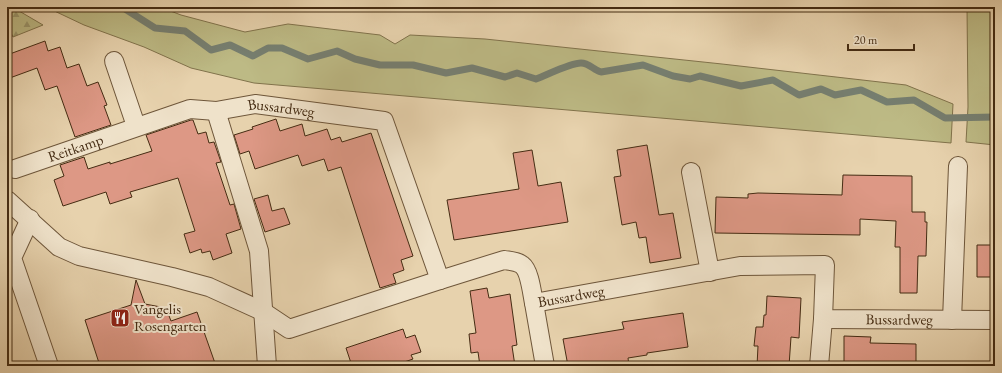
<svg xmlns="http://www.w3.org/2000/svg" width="1002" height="373" viewBox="0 0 1002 373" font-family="'EB Garamond',serif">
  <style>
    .grass { fill: #bdba85; stroke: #81734c }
    .forest { fill: url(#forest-firs); stroke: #81734c }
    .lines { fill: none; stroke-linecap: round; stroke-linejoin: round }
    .stream { stroke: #767f71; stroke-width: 7 }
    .building { fill: #dd9885; stroke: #452c13 }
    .street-casing { stroke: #6e563a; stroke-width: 20 }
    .street { stroke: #efe2ca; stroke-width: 18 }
    .labels { text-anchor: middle; stroke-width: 4; stroke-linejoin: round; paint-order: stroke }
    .street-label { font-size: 15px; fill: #452c13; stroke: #efe2ca }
    .poi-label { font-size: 15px; fill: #452c13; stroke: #efe2ca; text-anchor: start }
  </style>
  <defs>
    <pattern id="forest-firs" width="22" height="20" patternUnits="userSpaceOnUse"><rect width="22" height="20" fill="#bdba85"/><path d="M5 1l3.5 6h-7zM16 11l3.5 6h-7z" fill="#9b976c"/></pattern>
  </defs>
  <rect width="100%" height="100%" fill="#e7d2ad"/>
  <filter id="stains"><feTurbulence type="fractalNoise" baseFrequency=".005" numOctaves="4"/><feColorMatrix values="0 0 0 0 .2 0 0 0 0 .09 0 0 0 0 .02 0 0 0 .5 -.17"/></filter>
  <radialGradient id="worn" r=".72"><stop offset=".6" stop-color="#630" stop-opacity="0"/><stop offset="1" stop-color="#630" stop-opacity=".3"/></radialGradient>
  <path class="grass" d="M46,7H160L181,15L245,32L288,24L380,35L395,44L410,35L485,39L722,64L906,85L953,104L951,143L254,83L191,68L144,47L84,25Z
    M967,7H995V145L966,142L968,107Z"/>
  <path class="forest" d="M7,7L14,8L43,25L13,37L7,25Z"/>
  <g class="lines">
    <path class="stream" d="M122,7L155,28L185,31L211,50L230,45L253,56L268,48H282L308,59L337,51L355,59L380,65H413L446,73L472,68L505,77L517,73L536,79C547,75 570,63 581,63C589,63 594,70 601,72L643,65L673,76L690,79L700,76L741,86L773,80L799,95L821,89L835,95L861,90L887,102L914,100L945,118L995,117"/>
  </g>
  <path class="building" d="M45,41L48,51L60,47L67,68L79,64L87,86L98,82L107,105L104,106L111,125L75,137L57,86L45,90L37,68L7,79V55Z
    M276,119L280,131L302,124L305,136L327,129L331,140L340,137L342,142L371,133L413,256L401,260L404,270L393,274L396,283L380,288L341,167L328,171L324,159L302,166L298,155L255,169L249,151L240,154L234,135L253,129L252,127Z
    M191,120H193L198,134L206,132L209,143L214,142L221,162L216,163L230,205L234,204L241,229L226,234L232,253L213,260L210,251L202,253L201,249L190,253L184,234L195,231L178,178L130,192L132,197L110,204L106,192L63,206L54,180L64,176L60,165L84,157L88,169L110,162V164L152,151L146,135Z
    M647,145L659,215L673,213L681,258L650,263L646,237L639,238L636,222L622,225L614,177L621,176L617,150Z
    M532,150L538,186L561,182L568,222L454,240L447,200L519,189L513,153Z
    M843,175L912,176V212H925V222H927L926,256H918L917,293H900V247H895L896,221L860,219V235L715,233L716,197L748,198V194L758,193L842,195Z
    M268,195L272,211L284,208L290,224L265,232L254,199Z
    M977,245H995V277H977Z
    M136,280L145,304L166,308L171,321L197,312L216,366H100L85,320L131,305Z
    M487,288L489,298L510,294L517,345L512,346L515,366H480L478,352L471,353L469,334L476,333L470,291Z
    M767,296L801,298L799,338L791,337L789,366H757L758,346H754L756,327H763L764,315H766Z
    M683,313L688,347L647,353V355L628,358L629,366H568L563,339L624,329L622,322Z
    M403,329L406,338L415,335L421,352L411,355L413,359L393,366H352L346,348Z
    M844,336L871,337L870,343L916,344V366H844Z"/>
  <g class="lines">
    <defs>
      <g id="street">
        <path d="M114,61L136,126"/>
        <path d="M216,111L259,251L267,366"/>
        <path id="s1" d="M15,169L190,109L216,111L255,104L384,121L440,280"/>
        <path d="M691,172L710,272"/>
        <path id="s2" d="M7,200L59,247L79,256L172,277L209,287L262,311L289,329L440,280L504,260C510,261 517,261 522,265C530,271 532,294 534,303L740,266L825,265L823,319L995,320"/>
        <path d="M30,219L12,258L49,366"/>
        <path d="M534,303L545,366"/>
        <path d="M952,320L958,166"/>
        <path d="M819,366L823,319"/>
      </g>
    </defs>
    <use href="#street" class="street-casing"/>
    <use href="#street" class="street"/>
  </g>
  <defs>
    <symbol id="restaurant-square" viewBox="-11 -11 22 22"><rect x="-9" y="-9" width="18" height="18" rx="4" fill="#8f2418" stroke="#efe2ca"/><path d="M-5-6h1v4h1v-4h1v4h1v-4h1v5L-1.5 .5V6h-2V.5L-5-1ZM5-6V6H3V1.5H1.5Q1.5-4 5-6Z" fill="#fff"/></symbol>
  </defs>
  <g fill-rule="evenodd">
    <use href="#restaurant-square" x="109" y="307" width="22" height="22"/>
  </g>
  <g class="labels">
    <g class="street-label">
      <text dy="5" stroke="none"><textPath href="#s1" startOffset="277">Bussardweg</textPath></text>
      <text dy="5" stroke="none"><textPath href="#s1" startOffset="64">Reitkamp</textPath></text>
      <text dy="5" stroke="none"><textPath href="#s2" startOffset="639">Bussardweg</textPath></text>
      <text dy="5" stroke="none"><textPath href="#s2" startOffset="1026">Bussardweg</textPath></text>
    </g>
    <g class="poi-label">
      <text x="134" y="314">Vangelis<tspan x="134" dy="17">Rosengarten</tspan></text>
    </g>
  </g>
  <rect width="1002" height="373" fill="none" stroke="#e7d2ad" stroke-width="24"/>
  <rect x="8" y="8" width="986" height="357" fill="none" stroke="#452c13" stroke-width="2"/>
  <rect x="12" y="12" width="978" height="349" fill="none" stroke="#452c13"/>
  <path d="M848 44v6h66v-6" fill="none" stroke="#452c13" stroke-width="2"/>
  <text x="854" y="44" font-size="12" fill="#452c13" stroke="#efe2ca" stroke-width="3" paint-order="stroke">20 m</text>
  <rect width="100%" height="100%" filter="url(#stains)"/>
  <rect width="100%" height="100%" fill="url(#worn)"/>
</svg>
